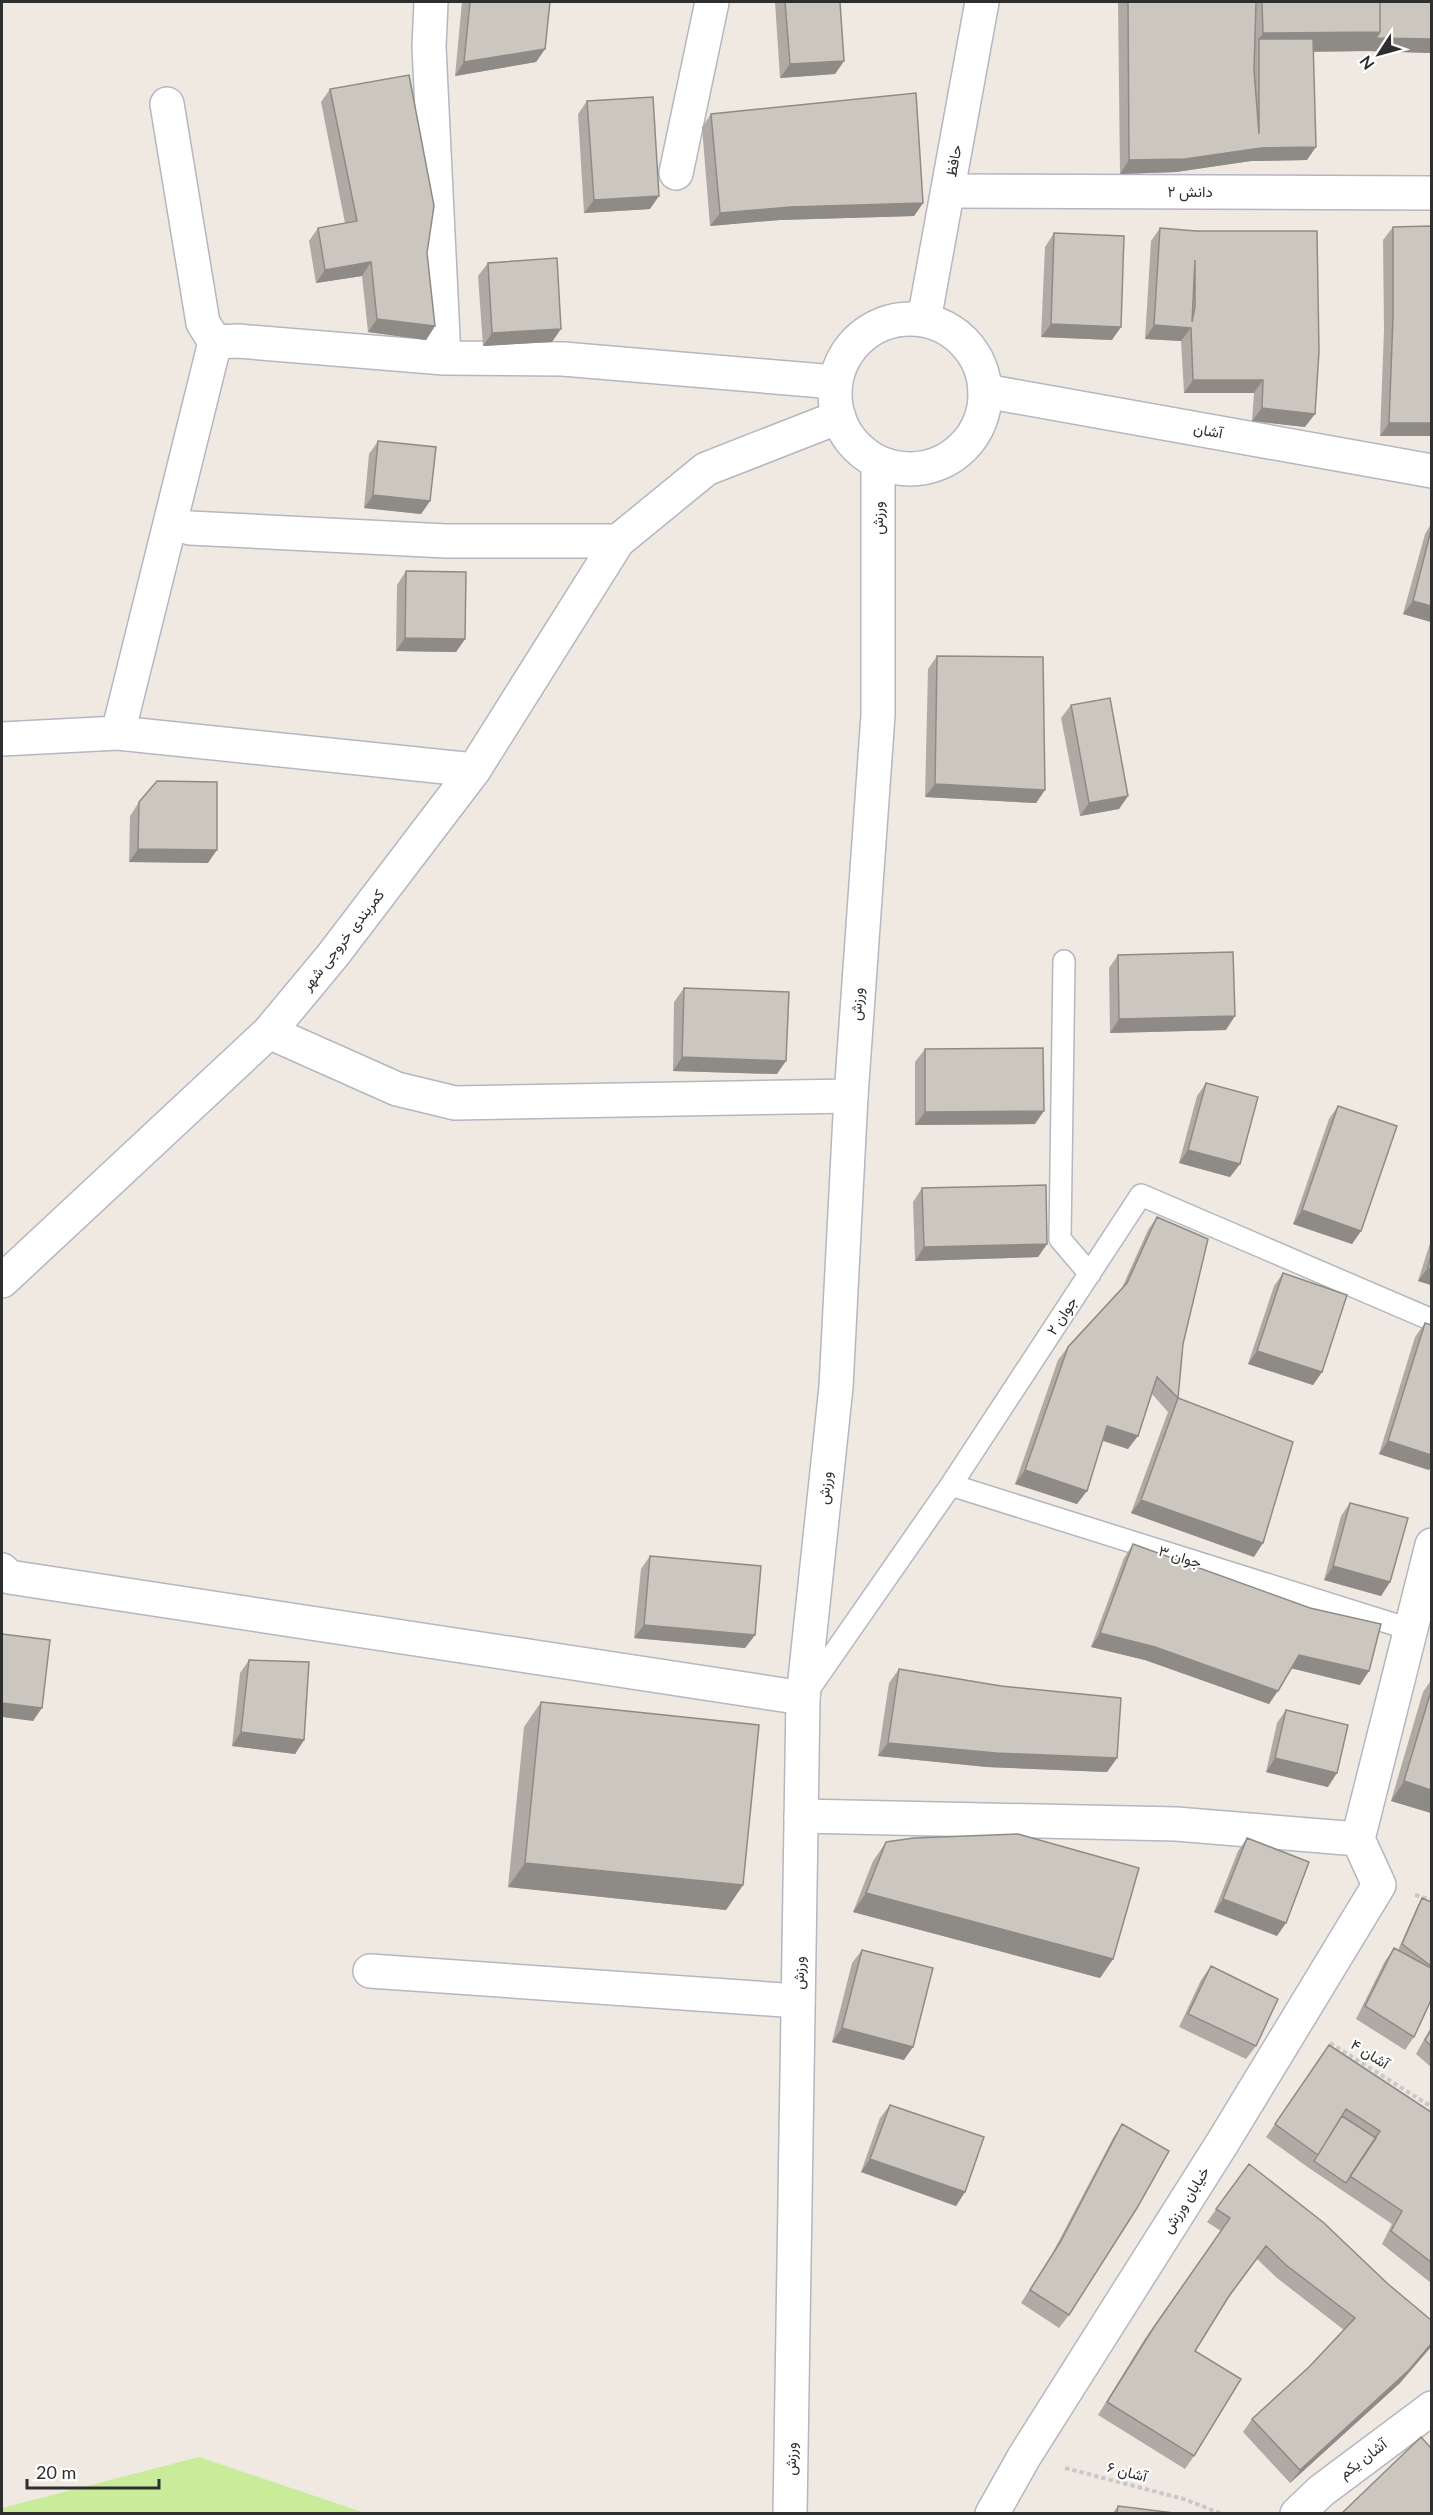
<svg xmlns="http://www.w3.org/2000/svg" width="1433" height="2515" viewBox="0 0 1433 2515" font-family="Lato,Vazirmatn,sans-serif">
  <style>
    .pitch { fill: #c9ec9a }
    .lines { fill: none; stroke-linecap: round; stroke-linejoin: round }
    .lane-casing { stroke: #b4b7c1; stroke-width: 24 }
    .street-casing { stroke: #b4b7c1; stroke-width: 36 }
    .secondary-casing { stroke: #b4b7c1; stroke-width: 36 }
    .path { stroke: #c9c9c9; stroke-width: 4; stroke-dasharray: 4.5 3; stroke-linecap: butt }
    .lane { stroke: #fff; stroke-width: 21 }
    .street { stroke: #fff; stroke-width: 33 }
    .secondary { stroke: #fff; stroke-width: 33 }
    .wall { fill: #afaba4 }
    .shaded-wall { fill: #8e8b86 }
    .building { fill: #cbc7bf; stroke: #8e8b86; stroke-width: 1.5; fill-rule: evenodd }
    .labels { text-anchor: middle; stroke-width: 4.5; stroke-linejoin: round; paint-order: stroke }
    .street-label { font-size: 15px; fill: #2e2e2e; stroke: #fff }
  </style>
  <rect width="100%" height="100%" fill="#efe9e1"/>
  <path class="pitch" d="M199,2457L365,2513H2V2508Z"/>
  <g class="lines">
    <defs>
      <path id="lane" d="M1064,961L1060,1239L1090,1274
        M951,1485L1409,1629
        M807,1692L951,1485L1141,1195L1432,1320"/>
      <path id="street" d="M431,2L429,47L444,358L563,359L835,382
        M167,104L203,323L215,342L238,341L444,358
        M676,173L712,2
        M948,191L1432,193
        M985,391L1432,471
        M190,528L446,541H618
        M118,733L215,342
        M2,739L118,733L474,770
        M269,1032L397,1089L455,1103L851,1096
        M2,1570L9,1577L803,1698
        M801,1816L1176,1824L1358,1839L1432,1545
        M370,1971L798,2001
        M992,2514L1024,2457L1223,2142L1379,1885L1358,1839
        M1297,2514L1321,2491L1432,2408"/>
      <path id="secondary" d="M835 394a75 75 0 1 1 150 0a75 75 0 1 1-150 0Z
        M924,320L982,2
        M2,1281L269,1032L333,955L474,770L618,541L706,469L839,417
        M790,2514L803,1698L836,1387L851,1096L878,715V464"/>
    </defs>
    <use href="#lane" class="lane-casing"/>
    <use href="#street" class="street-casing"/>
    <use href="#secondary" class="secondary-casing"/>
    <path class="path" d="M1415,1895L1432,1900
      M1330,2043L1432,2107
      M1065,2468L1184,2499L1222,2514"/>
    <use href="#lane" class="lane"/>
    <use href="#street" class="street"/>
    <use href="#secondary" class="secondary"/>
  </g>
  <path class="wall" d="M462,2H550L545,49L536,62L455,76Z
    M775,2H840L844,61L835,74L780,78Z
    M1118,2H1431V53L1367,51L1314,52L1307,160L1251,161L1176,172L1120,174Z
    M330,89L427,253L435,326L426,340L368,332L362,276L316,283L309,241L318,228L345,223L321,102Z
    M587,101L650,209L584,213L578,114Z
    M711,114L923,203L914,216L780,220L710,226L702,127Z
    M1393,227L1431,436H1380L1384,330L1383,240Z
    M1160,228L1305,427L1252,421L1254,393H1184L1181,341L1145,339L1151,241Z
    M1054,233L1112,340L1041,337L1045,247Z
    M488,263L552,342L483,346L478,276Z
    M378,441L430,501L421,514L364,508L369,454Z
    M1431,524V622L1403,614L1425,534Z
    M406,571L465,639L456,652L396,651L397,585Z
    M937,656L1045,790L1036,803L925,797L928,669Z
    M1071,705L1128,796L1119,809L1080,816L1061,718Z
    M139,802L208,863L129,862L130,816Z
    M1118,955L1226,1030L1110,1033L1109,968Z
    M684,988L777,1074L673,1071L674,1002Z
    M925,1049L1035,1124L915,1125V1062Z
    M1206,1083L1240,1164L1230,1177L1179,1163L1197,1096Z
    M1338,1106L1361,1231L1352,1244L1293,1224L1329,1119Z
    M922,1188L1047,1244L1038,1257L915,1261L913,1202Z
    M1157,1217L1183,1344L1178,1398L1254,1557L1131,1513L1168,1412L1152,1394L1128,1449L1103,1441L1077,1504L1015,1484L1058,1360L1068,1347L1121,1290L1148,1230Z
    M1431,1240V1285L1418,1281Z
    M1283,1273L1322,1372L1313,1385L1248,1364L1274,1286Z
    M1425,1323L1429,1470L1379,1454L1415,1337Z
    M1350,1503L1390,1582L1381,1596L1324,1580L1341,1516Z
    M1133,1544L1360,1685L1291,1668L1269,1704L1145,1660L1091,1647L1124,1558Z
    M650,1556L755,1635L745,1648L634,1638L641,1569Z
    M249,1660L304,1740L295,1754L232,1746L240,1673Z
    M899,1669L1117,1758L1107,1772L987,1767L878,1756L889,1683Z
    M1431,1680V1813L1391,1801L1423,1692Z
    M541,1702L743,1885L726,1910L508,1887L524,1727Z
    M1286,1710L1328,1787L1266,1772L1277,1723Z
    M1247,1838L1277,1936L1214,1912L1238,1851Z
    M886,1842L1113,1959L1100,1978L853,1912L873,1861Z
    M1422,1898L1431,1964L1430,1967L1414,2037L1405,2050L1356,2019L1385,1961L1394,1948L1398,1950L1418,1905Z
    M862,1950L904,2060L832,2042L852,1963Z
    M1211,1966L1256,2046L1246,2059L1179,2027L1201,1980Z
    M1431,2027V2067L1416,2054Z
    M1329,2045L1431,2112V2283L1382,2244L1392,2224L1309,2168L1266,2137Z
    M890,2105L965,2192L956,2206L861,2172L880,2118Z
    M1122,2124L1069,2315L1059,2328L1021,2303L1052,2254L1113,2138Z
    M1249,2164L1400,2383L1290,2483L1243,2432L1252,2419L1309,2367L1344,2330L1277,2278L1257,2259L1227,2300L1195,2351L1194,2456L1185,2469L1098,2415L1144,2340L1221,2231L1207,2222Z
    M1118,2506L1182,2514H1112Z"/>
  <path class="shaded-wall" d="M1380,32L1431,39V53L1367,51L1259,52V39L1263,33Z
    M545,49L536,62L455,76L464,62Z
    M844,61L835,74L780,78L790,64Z
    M1316,147L1307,160L1251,161L1176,172L1120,174L1129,160L1261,148Z
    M659,196L650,209L584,213L594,200Z
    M923,203L914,216L780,220L710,226L720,213L790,207Z
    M371,262L362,276L316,283L325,270Z
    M377,319L435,326L426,340L368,332Z
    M1051,324L1121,327L1112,340L1041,337Z
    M1154,325L1191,328L1181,341L1145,339Z
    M561,329L552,342L483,346L492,333Z
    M1193,380H1263L1254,393H1184Z
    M1262,408L1315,414L1305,427L1252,421Z
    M1389,423H1431V436H1380Z
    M373,495L430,501L421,514L364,508Z
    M1413,601L1431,606V622L1403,614Z
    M405,638L465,639L456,652L396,651Z
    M935,784L1045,790L1036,803L925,797Z
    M1128,796L1119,809L1080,816L1089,803Z
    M138,849L217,850L208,863L129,862Z
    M1235,1016L1226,1030L1110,1033L1119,1019Z
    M682,1057L786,1061L777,1074L673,1071Z
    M1044,1111L1035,1124L915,1125L925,1112Z
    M1188,1150L1240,1164L1230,1177L1179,1163Z
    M1302,1210L1361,1231L1352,1244L1293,1224Z
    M1047,1244L1038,1257L915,1261L924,1247Z
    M1428,1268L1431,1269V1285L1418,1281Z
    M1257,1351L1322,1372L1313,1385L1248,1364Z
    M1107,1426L1138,1436L1128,1449L1098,1439Z
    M1388,1441L1431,1455V1467L1429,1470L1379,1454Z
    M1025,1470L1087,1491L1077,1504L1015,1484Z
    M1141,1500L1263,1543L1254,1557L1131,1513Z
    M1333,1566L1390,1582L1381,1596L1324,1580Z
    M644,1625L755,1635L745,1648L634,1638Z
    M1100,1633L1155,1647L1278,1691L1269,1704L1145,1660L1091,1647Z
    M1299,1655L1369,1671L1360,1685L1290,1668Z
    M2,1703L42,1708L33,1721L2,1717Z
    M241,1732L304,1740L295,1754L232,1746Z
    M888,1743L1117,1758L1107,1772L987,1767L878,1756Z
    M1275,1758L1337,1773L1328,1787L1266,1772Z
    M1404,1781L1431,1790V1813L1391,1801Z
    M525,1863L743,1885L726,1910L508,1887Z
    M866,1893L1113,1959L1100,1978L853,1912Z
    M1223,1899L1286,1923L1277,1936L1214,1912Z
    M842,2028L913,2047L904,2060L832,2042Z
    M870,2159L965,2192L956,2206L861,2172Z
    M1431,2344V2347L1400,2383L1290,2483L1300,2470Z"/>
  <path class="building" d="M470,2H550L545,49L464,62Z
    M785,2H840L844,61L790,64Z
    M1128,2H1256L1254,70L1259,134V39H1313L1316,147L1261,148L1185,159L1129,160Z
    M1262,2H1380V32L1263,33Z
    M1380,2H1431V39L1376,38L1380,32Z
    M409,75L434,206L427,253L435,326L377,319L371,262L325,270L318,228L357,221L330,89Z
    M916,93L923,203L790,207L720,213L711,114Z
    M653,97L659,196L594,200L587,101Z
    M1431,226V423H1389L1393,317V227Z
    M1160,228L1196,231H1317L1319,352L1315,414L1262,408L1263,380H1193L1191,328L1154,325ZM1195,260V307L1192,322Z
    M1054,233L1124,236L1121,327L1051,324Z
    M557,258L561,329L492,333L488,263Z
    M378,441L436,447L430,501L373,495Z
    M1431,530V606L1413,601Z
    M406,571L466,572L465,639L405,638Z
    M937,656L1043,657L1045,790L935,784Z
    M1110,698L1128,796L1089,803L1071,705Z
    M157,781L217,782V850L138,849L139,802Z
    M1233,952L1235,1016L1119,1019L1118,955Z
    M684,988L789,992L786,1061L682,1057Z
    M1043,1048L1044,1111L925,1112V1049Z
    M1206,1083L1258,1097L1240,1164L1188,1150Z
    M1338,1106L1397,1126L1361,1231L1302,1210Z
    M1046,1185L1047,1244L924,1247L922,1188Z
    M1157,1217L1208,1239L1183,1344L1178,1398L1293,1442L1263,1543L1141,1500L1178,1398L1157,1377L1138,1436L1107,1426L1087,1491L1025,1470L1068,1347L1127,1283Z
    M1431,1255V1269L1428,1268Z
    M1283,1273L1347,1295L1322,1372L1257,1351Z
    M1425,1323L1431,1325V1455L1388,1441Z
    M1350,1503L1408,1518L1390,1582L1333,1566Z
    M1133,1544L1310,1608L1381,1624L1369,1671L1299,1655L1278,1691L1155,1647L1100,1633Z
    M650,1556L761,1566L755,1635L644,1625Z
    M2,1634L50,1640L42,1708L2,1703Z
    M249,1660L309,1662L304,1740L241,1732Z
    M899,1669L1001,1686L1121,1698L1117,1758L996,1753L888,1743Z
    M1431,1691V1790L1404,1781Z
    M541,1702L759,1725L743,1885L525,1863Z
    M1286,1710L1348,1725L1337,1773L1275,1758Z
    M1018,1834L1139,1868L1113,1959L866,1893L886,1842L914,1838Z
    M1247,1838L1309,1862L1286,1923L1223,1899Z
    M1422,1898L1431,1902V1966L1402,1944Z
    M1394,1948L1431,1968V2000L1414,2037L1365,2006Z
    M862,1950L933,1968L913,2047L842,2028Z
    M1211,1966L1278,1999L1256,2046L1188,2014Z
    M1431,2030V2046L1425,2040Z
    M1329,2045L1431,2112V2262L1391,2231L1402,2211L1350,2176L1380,2131L1346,2109L1318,2155L1275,2124Z
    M890,2105L984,2137L965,2192L870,2159Z
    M1342,2116L1376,2138L1346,2183L1314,2161Z
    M1122,2124L1169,2151L1137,2208L1069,2315L1030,2290L1061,2241Z
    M1249,2164L1324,2223L1388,2284L1431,2320V2344L1409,2370L1300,2470L1252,2419L1309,2367L1355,2318L1286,2265L1266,2246L1229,2296L1195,2351L1241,2379L1194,2456L1107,2402L1154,2327L1230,2218L1216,2209Z
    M1421,2437L1431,2448V2512L1430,2514H1341Z
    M1118,2506L1182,2514H1117Z"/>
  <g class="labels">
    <g class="street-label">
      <text transform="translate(954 161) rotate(-80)" y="5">حافظ</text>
      <text x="1190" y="197">دانش ۲</text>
      <text transform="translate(1208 431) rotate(10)" y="5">آشان</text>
      <text transform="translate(878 518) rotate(-90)" y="5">ورزش</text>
      <text transform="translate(343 940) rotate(-52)" y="5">کمربندی خروجی شهر</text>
      <text transform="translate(857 1004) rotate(-86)" y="5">ورزش</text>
      <text transform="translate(1062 1316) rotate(-57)" y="5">جوان ۲</text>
      <text transform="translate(825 1488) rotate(-84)" y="5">ورزش</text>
      <text transform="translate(1180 1557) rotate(17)" y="5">جوان ۳</text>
      <text transform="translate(799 1973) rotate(-89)" y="5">ورزش</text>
      <text transform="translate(1370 2054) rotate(32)" y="5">آشان ۴</text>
      <text transform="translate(1186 2200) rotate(-58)" y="5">خیابان ورزش</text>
      <text transform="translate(791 2459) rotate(-89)" y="5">ورزش</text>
      <text transform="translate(1363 2459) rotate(-37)" y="5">آشان یکم</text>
      <text transform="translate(1127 2472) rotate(15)" y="5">آشان ۶</text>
    </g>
  </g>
  <rect width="1433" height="2515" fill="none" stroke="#2e2e2e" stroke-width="6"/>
  <g transform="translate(1379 54) rotate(234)" stroke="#ffffff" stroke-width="4.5" paint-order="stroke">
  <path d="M0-4.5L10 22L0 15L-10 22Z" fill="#2e2e2e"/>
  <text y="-9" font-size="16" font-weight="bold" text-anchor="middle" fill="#2e2e2e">N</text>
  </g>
  <path d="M27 2479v9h132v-9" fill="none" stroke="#2e2e2e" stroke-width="3"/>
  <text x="36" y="2479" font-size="18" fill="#2e2e2e" stroke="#ffffff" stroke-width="4.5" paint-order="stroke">20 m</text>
</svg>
